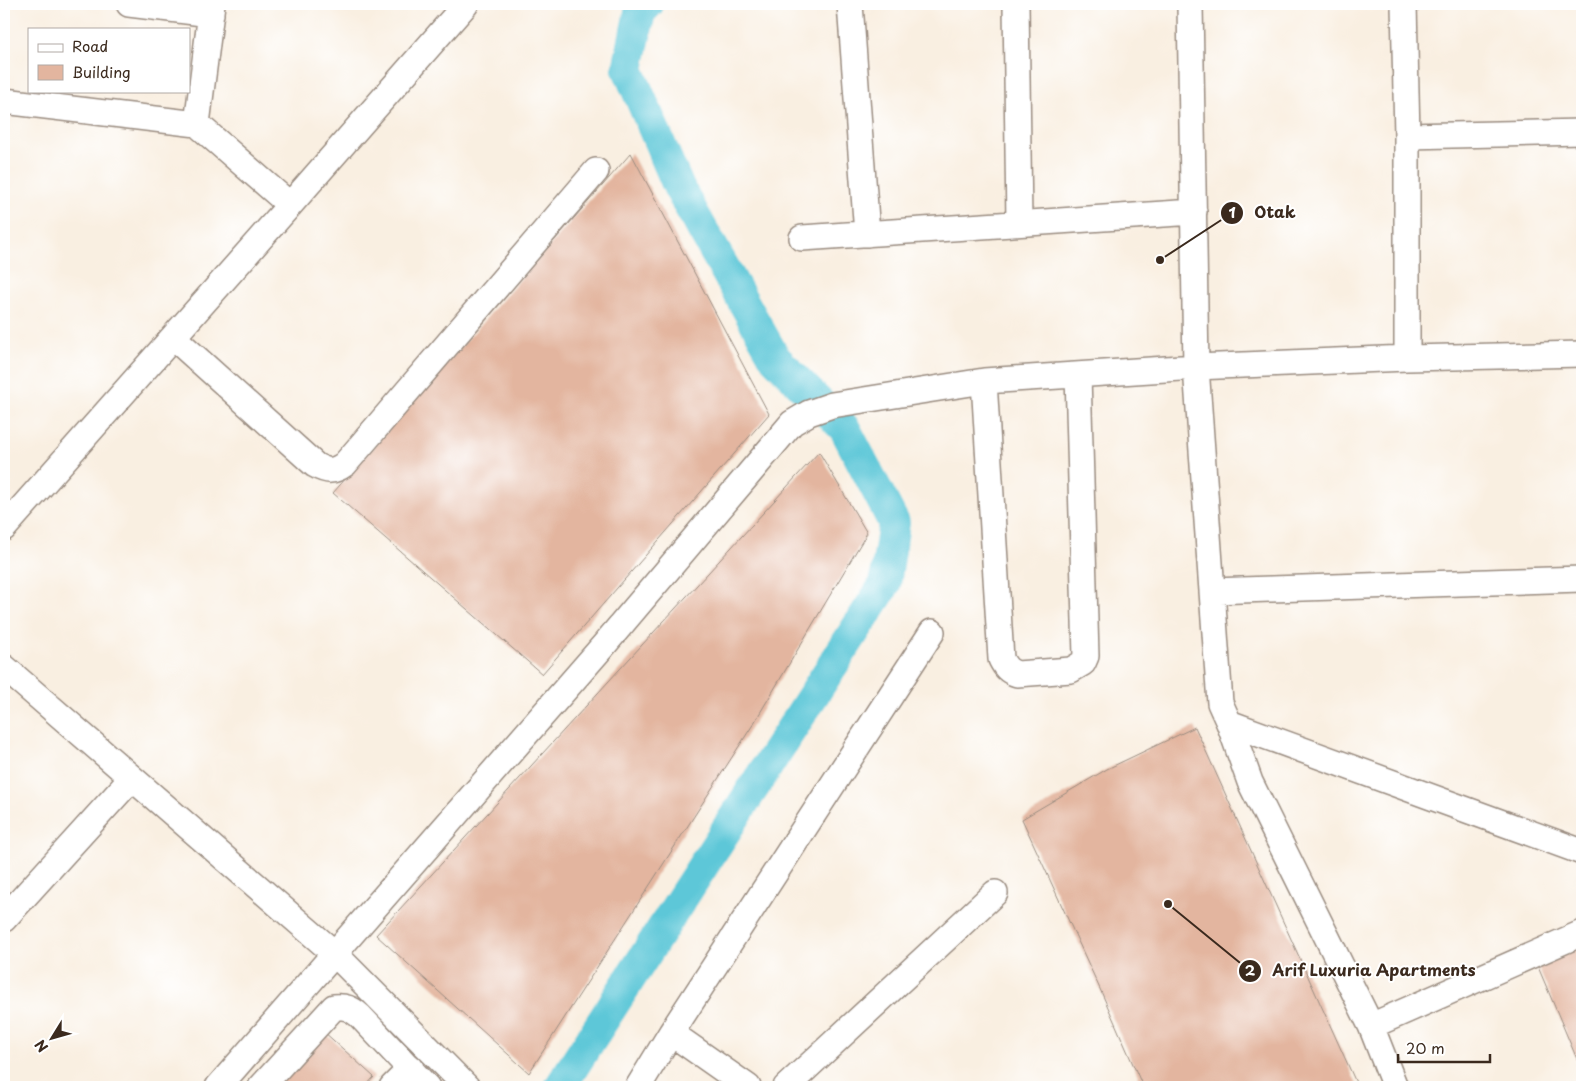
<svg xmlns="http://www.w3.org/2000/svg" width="1586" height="1091" viewBox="0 0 1586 1091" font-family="'Playpen Sans',sans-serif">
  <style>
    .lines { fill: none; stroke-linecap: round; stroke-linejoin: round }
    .canal { stroke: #5dc7d8; stroke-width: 32 }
    .building { fill: #e3b59f }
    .street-casing { stroke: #9a8c80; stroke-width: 28 }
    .street { stroke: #fff; stroke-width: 25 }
    .leader { fill: none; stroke: #3b2a1e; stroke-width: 2 }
    .callout-dot { fill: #3b2a1e; stroke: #fff; stroke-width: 2 }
    .mark-label { font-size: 15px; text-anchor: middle; font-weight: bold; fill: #fff }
    .callout-label { font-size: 16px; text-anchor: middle; font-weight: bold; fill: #3b2a1e; stroke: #fff; stroke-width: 4; stroke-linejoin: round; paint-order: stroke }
  </style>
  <rect width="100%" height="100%" fill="#fff"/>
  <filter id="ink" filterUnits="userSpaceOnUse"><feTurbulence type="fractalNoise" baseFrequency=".02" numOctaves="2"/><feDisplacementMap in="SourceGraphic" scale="10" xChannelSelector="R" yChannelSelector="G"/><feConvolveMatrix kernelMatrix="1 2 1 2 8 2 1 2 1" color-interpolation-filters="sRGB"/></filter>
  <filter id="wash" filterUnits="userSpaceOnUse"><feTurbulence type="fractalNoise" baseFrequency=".0096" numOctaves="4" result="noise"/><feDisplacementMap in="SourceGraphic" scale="20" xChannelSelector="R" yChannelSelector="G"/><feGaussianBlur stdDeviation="1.12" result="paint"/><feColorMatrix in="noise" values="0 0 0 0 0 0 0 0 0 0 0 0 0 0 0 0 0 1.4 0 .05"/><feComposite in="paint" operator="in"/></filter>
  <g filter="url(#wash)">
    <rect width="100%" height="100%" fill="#f9efe1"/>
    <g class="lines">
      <path class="canal" d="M560,1087L885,584L894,523L845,429L775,358L679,188L628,69L640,12L648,4"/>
    </g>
    <g id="blocks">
      <path class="building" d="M631,153L769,414L542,674L333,493Z
        M819,452L867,533L754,723L529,1073L376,935Z
        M1195,727L1358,1087H1143L1100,989L1022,819L1107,769Z
        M1582,935V1071L1533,955Z
        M323,1031L374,1077L365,1087H272Z"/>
    </g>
  </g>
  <g filter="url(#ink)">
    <use href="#blocks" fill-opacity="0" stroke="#9a8c80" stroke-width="1"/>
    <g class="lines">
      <defs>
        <path id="street" d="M129,4L211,14
          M850,4L867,234
          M1016,4L1019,223
          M1190,4L1196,367L1220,703L1229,723L1250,782L1371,1026L1395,1087
          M1404,4L1407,136V358
          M4,101L197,124L290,205
          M197,124L212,4
          M1407,136L1582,132
          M802,238L1194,212
          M173,337L315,465C327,472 334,472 345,464L596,171
          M984,381L1001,659C1005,667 1008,671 1017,674L1071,670L1083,663L1086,656L1078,375
          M4,528L290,205L466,4
          M1212,591L1582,579
          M4,667L334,953L467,1087
          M1229,723L1582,852
          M4,919L132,778
          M1371,1026L1582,933
          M671,1033L748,1087
          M218,1087L604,645L792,423L809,413L832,405L984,381L1196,367L1407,358L1582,354
          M261,1087L334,1007C345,1006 351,1008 360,1016L427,1087
          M392,1087L411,1068
          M638,1087L671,1033L932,632
          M786,1087L995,893"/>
      </defs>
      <use href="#street" class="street-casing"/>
      <use href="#street" class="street"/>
    </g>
  </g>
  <path class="leader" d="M1160 260L1232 213M1168 904L1250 971"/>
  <g class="callout-dot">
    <circle cx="1160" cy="260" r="5"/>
    <circle cx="1168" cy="904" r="5"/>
    <circle cx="1232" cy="213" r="12"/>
    <circle cx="1250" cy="971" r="12"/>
  </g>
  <g class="mark-label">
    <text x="1232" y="218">1</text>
    <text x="1250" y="976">2</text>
  </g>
  <g class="callout-label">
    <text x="1275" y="218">Otak</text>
    <text x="1374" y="976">Arif Luxuria Apartments</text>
  </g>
  <rect width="1586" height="1091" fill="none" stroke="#fff" stroke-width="20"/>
  <rect x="28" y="28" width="162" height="65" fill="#ffffff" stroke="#b1aaa5"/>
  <rect x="38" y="44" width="25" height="8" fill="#ffffff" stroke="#b1aaa5"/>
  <text x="72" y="52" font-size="15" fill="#3b2a1e">Road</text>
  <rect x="38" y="65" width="25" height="15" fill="#e3b59f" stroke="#b1aaa5"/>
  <text x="72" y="78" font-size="15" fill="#3b2a1e">Building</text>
  <g transform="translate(52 1038) rotate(233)" stroke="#ffffff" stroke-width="4" paint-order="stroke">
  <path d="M0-4L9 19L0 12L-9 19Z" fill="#3b2a1e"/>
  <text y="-8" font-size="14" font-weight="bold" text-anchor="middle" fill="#3b2a1e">N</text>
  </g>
  <path d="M1398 1054v8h92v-8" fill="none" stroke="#3b2a1e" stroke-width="2.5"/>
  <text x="1406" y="1054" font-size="15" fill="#3b2a1e" stroke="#ffffff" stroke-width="4" paint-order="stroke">20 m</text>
</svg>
